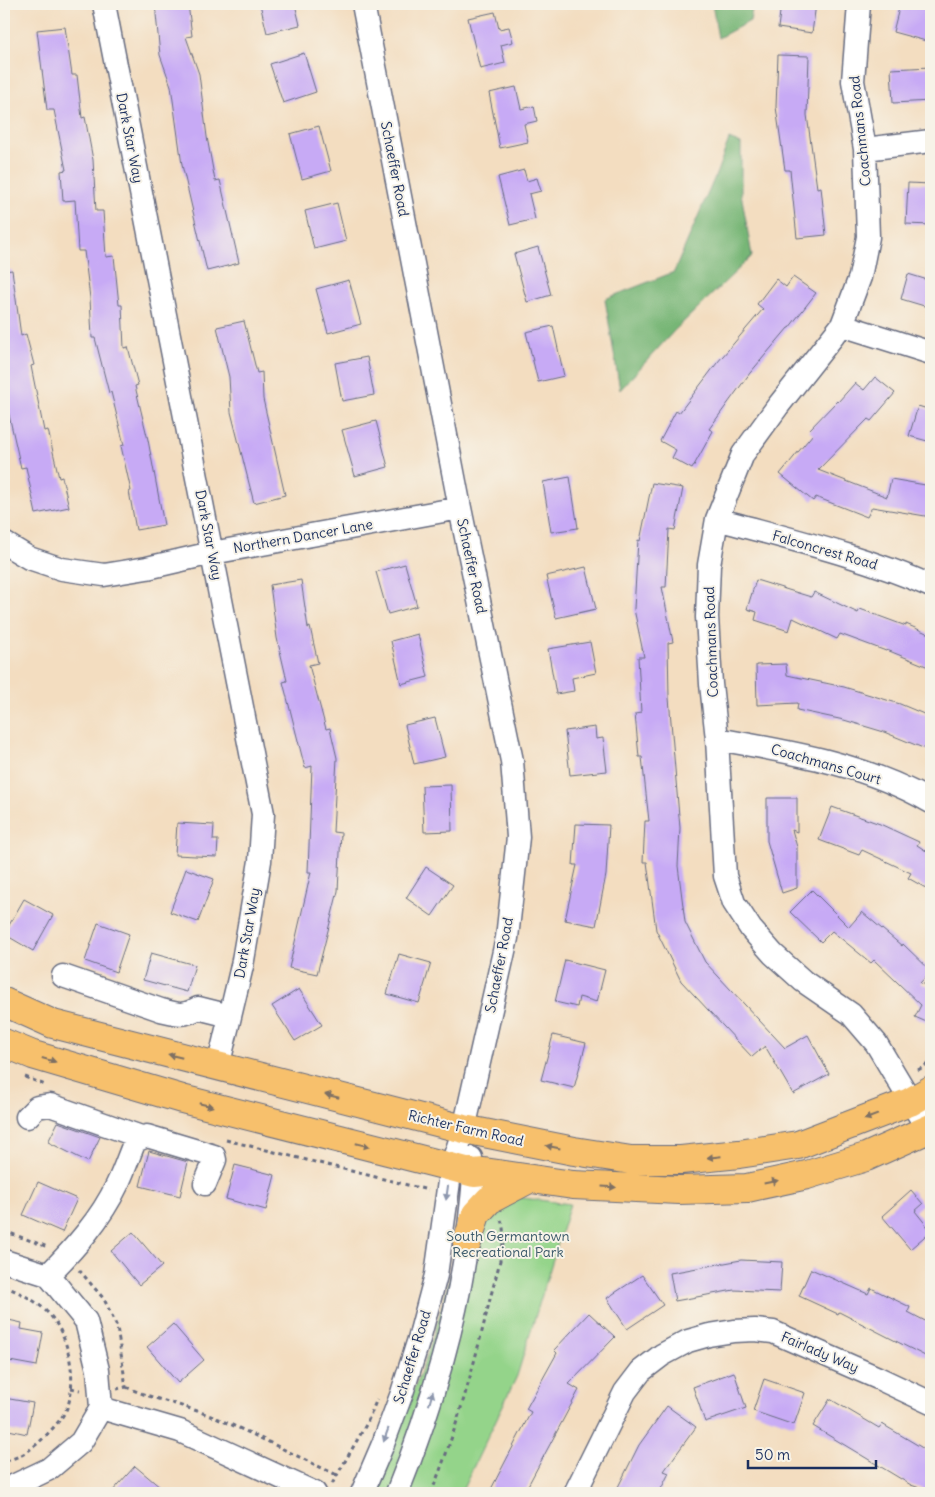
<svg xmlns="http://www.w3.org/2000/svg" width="935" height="1497" viewBox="0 0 935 1497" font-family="Delius,sans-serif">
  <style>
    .green { fill: #94d48a; stroke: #588274 }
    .forest { fill: #77b676; stroke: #49726a }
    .building { fill: #c7aaf5 }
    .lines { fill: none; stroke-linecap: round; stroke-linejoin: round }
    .minor-casing { stroke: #676c80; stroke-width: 25 }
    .major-casing { stroke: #676c80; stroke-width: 30 }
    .path { stroke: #676c80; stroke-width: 3; stroke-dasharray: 4 4; stroke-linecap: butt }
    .minor { stroke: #fff; stroke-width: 22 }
    .major { stroke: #f7c06c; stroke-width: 28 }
    .oneway { fill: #7e7064 }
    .oneway2 { fill: #8d97ae }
    .labels { text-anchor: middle; stroke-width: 4; stroke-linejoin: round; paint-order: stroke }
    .street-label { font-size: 14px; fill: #1b2f5e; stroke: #f7f3e8 }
    .park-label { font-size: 14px; fill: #395869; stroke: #f7f3e8 }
  </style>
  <rect width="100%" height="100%" fill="#f7f3e8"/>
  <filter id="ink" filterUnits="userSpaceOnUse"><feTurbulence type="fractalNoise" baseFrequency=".02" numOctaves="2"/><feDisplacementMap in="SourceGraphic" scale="10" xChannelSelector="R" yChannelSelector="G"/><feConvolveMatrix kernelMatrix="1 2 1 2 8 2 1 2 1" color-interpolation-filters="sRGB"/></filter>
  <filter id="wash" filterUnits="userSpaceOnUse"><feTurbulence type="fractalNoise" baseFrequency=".0096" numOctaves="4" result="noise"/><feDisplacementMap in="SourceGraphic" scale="20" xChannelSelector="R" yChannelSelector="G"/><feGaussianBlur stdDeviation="1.12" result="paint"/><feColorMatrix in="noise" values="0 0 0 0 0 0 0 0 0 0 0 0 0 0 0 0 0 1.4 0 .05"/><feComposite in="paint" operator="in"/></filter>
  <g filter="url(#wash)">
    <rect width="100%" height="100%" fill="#f3ddc0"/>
    <path class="green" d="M492,1194L570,1204L517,1376L461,1493H379L373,1477C392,1438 411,1399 426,1358C443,1309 455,1259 467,1210Z"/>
    <path class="forest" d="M712,4H753L750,21L718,38Z
      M729,139L741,144V193L752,256L674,331L620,390L605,299L674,272L717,172Z"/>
    <g id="blocks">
      <path class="building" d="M155,4H188L192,36L186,37L199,74L207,137L215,181L220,180L239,263L207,271L182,165L171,86L160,55Z
        M260,4H295L300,25L267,33Z
        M781,4H816L812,33L778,28Z
        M900,4H931V23L926,41L893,32Z
        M495,12L499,29L509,27L513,42L501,45L505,63L480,69L468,18Z
        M65,27L72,75H77L82,118L85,117L93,160L96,211H103L106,257L114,256L119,305H122L124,348L128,347L138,385L135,386L148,440L164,525L136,530L129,491H131L121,446L124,445L111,392L109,393L95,338H92L90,298L84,251H78L75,200L63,201L61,171L66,170L54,110H47L37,30Z
        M304,53L316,92L283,103L270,64Z
        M778,55L809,56L807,115L817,188L821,187L826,235L797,238L790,170H785L776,107Z
        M931,67V101L893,103L891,69Z
        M516,87L521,109L534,106L537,121L524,124L528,142L500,148L489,93Z
        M319,126L331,171L302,179L290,134Z
        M524,170L527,181L537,178L541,191L529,194L535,219L510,225L498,177Z
        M908,183L931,184V225L906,224Z
        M337,203L346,241L314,249L305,211Z
        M538,247L551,295L527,302L514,254Z
        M12,270L21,336L26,334L34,365L31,366L44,431L48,430L59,478L62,477L69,507L36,514L26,467L21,468L4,393V271Z
        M908,274L931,281V308L901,299Z
        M793,277L816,293L789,328H788L750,373L709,429L713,431L692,469L672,458L676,450L660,441L676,411L679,413L717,363L763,309L757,304L776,279L786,287Z
        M349,280L361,324L328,333L316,289Z
        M244,321L257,373L262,372L263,399L285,495L254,503L231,412L229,377L217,327Z
        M553,326L564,376L538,382L526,332Z
        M367,357L374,395L342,401L335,363Z
        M875,377L895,393L871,421L868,419L818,470L887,497L891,479L931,486V517L872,507L867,517L816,497L813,501L780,474L813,434L809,430L837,401L838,402L855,383L864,390Z
        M918,406L931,410V442L909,436Z
        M376,421L388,467L355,476L342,430Z
        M570,477L578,528L551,532L543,482Z
        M652,483L683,488L675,530L669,529L666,587H662L673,642L668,643L669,698L680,828L678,866L685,922L705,962L785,1048L808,1035L829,1074L793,1094L765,1046L752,1057L681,981L656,930L647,862H643L645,821H649L642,757H639L635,714L641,713L638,657H644L634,609L638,540L640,541Z
        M405,564L417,606L388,614L376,572Z
        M586,567L596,609L556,618L546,576Z
        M301,580L308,628L310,627L318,663L309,665L326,729L330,728L337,758L333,832L341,833L338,891L317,974L289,968L311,872H308L312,766L305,768L283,682L287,681L277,638L270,585Z
        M756,580L811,597L814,592L858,613L860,609L906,626V624L931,635V668L887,650L886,651L840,634L837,639L793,618L789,631L755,620L757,612L747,609Z
        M418,634L428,677L401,684L391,641Z
        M590,642L596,673L572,678L574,691L556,694L548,649Z
        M786,664L787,675L844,687L900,704L931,717V743L928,750L884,732L844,720L797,710L798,703L757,705L756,665Z
        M435,718L445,757L414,764L405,725Z
        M595,727L596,739L603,738L607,771L570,775L565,731Z
        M451,785L452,831L424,832L422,786Z
        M767,798H797V832L792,830L797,847V888L782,893L767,841Z
        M832,807L880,824L919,842L917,845L931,854V891L908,878L911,873L862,850L859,855L819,840Z
        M177,823L214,825L213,840H218L217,857L175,855Z
        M576,824L609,825L606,875L596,926L565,920L577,865H573Z
        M426,867L453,885L432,916L406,898Z
        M186,869L214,879L198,922L170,912Z
        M812,890L849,927L862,912L902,946L903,944L931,971L920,983L928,986L931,980V1024L915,1017L921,1005L874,960L871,963L832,931L821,942L790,912Z
        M24,899L53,915L33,951L4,934Z
        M98,923L129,934L116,972L85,961Z
        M151,953L195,965L187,992L143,980Z
        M399,954L431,963L419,1003L387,994Z
        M565,960L605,970L597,1002L579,997L577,1007L555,1002Z
        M299,989L322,1025L295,1041L272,1006Z
        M553,1035L586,1043L574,1088L541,1080Z
        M58,1122L100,1137L88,1162L48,1142Z
        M149,1151L188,1162L180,1196L140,1186Z
        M235,1165L275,1175L266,1210L226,1199Z
        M38,1182L77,1199L62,1232L23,1215Z
        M911,1190L923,1204L915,1211L931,1231L910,1249L882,1216Z
        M133,1232L162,1266L139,1285L111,1251Z
        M741,1260L782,1262L780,1292L734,1290L675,1301L670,1273Z
        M811,1269L868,1294L871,1288L910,1307L908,1312L931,1324V1359L839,1312L838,1314L799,1296Z
        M642,1275L663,1305L627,1329L607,1298Z
        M589,1313L615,1337L569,1384L579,1390L524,1493H489L531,1412L526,1409L557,1353L554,1350Z
        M4,1319L22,1323L21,1329L43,1333L37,1366L4,1360Z
        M173,1324L204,1360L178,1383L147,1347Z
        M734,1372L746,1408L705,1422L693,1387Z
        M764,1379L805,1393L794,1425L753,1411Z
        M4,1398L33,1403L27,1434L4,1429Z
        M830,1399L879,1428L882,1424L931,1453V1492L911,1485L813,1426Z
        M667,1406L696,1427L664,1471L669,1473L659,1493H615L639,1445Z
        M135,1466L167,1493H111Z"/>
    </g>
  </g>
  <g filter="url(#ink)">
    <use href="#blocks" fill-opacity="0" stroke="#676c80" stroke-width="1"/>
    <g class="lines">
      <defs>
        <path id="minor" d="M104,4L263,814L260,861L242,966L218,1067
          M859,4L853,81L865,149L868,237L860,277L842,325L778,406L743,454L717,519L709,565L707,617L711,684L717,739L725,876L734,903L751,929L773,954L803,981L851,1014L876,1043L931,1135
          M865,149L931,141
          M842,325L931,353
          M717,519C789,539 863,556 931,586
          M4,543L29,558L62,569L104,575L147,568L212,553L460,508
          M717,739C790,752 866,764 931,802
          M63,976L161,1010C177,1014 183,1017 198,1008L230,1016
          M27,1117L37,1107L50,1105L141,1137
          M4,1261L48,1275L86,1321L98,1370L101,1408
          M48,1275C75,1248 101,1219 117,1185C124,1171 129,1155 135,1141L147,1136L214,1156L215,1160L205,1184
          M101,1408L180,1431L315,1493
          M4,1488H9L49,1469L81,1442L101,1408
          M362,1493L383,1444L402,1393L419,1339L436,1275L451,1167L464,1129L507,938L518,837L512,761L460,508L363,4
          M397,1493C431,1409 461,1309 470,1218C472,1197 476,1179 471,1158
          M575,1493L625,1392L641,1371L662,1355L688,1341L709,1335L734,1331L755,1330L773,1332L878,1378L931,1403"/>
        <path id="major" d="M4,1002L53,1024L464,1129L574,1151L631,1160H681L739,1154L798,1145L910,1102L931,1090
          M4,1043L33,1055L182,1099L451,1167L474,1173L484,1172L573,1185L679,1190L747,1188L807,1175L866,1157L931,1128
          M467,1243L476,1214L489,1200L529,1179"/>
      </defs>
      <use href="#minor" class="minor-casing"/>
      <use href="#major" class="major-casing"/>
      <path class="path" d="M918,1070L931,1062
        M25,1077L45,1085
        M226,1140L428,1190
        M4,1231L48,1247
        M79,1270L104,1299L117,1327L126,1387L117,1389
        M4,1286C20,1293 34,1299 46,1311C69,1332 78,1380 67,1408C62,1421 37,1446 25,1453C19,1457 11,1459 4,1462
        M126,1387C154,1400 185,1405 213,1417C255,1434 296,1456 337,1475
        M71,1388L80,1390
        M332,1484L367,1423L377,1399
        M431,1493C457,1430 474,1365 490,1299C495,1278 509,1239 501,1220"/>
      <use href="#minor" class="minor"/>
      <use href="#major" class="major"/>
    </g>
    <defs><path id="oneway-solid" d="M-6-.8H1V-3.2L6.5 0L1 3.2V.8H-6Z" transform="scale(1.25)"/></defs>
    <g class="oneway">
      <use href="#oneway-solid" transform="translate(175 1056) rotate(-166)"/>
      <use href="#oneway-solid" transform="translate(49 1060) rotate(16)"/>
      <use href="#oneway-solid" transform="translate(332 1096) rotate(-166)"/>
      <use href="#oneway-solid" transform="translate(206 1105) rotate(14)"/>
      <use href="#oneway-solid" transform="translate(871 1117) rotate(159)"/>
      <use href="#oneway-solid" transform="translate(363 1145) rotate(14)"/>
      <use href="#oneway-solid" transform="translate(553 1147) rotate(-169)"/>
      <use href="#oneway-solid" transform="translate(714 1157) rotate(174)"/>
      <use href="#oneway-solid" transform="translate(771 1182) rotate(-12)"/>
      <use href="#oneway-solid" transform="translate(609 1187) rotate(3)"/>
    </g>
    <g class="oneway2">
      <use href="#oneway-solid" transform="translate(447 1193) rotate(98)"/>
      <use href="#oneway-solid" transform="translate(431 1398) rotate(-74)"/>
      <use href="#oneway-solid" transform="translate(386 1435) rotate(110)"/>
    </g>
  </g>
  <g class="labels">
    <g class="street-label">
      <text transform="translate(860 131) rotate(-96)" y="5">Coachmans Road</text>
      <text transform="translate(130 138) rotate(79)" y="5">Dark Star Way</text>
      <text transform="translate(395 169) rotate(79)" y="5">Schaeffer Road</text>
      <text transform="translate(209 535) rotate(79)" y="5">Dark Star Way</text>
      <text transform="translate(303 536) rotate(-10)" y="5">Northern Dancer Lane</text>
      <text transform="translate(825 550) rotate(16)" y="5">Falconcrest Road</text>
      <text transform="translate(472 566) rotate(78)" y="5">Schaeffer Road</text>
      <text transform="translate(711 642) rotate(-92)" y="5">Coachmans Road</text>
      <text transform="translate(826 764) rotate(16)" y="5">Coachmans Court</text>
      <text transform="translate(247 933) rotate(-80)" y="5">Dark Star Way</text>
      <text transform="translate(499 965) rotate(-79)" y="5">Schaeffer Road</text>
      <text transform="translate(466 1128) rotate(13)" y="5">Richter Farm Road</text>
      <text transform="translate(820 1352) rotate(23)" y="5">Fairlady Way</text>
      <text transform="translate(412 1357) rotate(-73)" y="5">Schaeffer Road</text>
    </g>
    <g class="park-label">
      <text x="508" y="1241">South Germantown<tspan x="508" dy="16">Recreational Park</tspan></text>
    </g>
  </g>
  <rect width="935" height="1497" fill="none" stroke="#f7f3e8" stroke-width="20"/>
  <path d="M748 1460v8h128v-8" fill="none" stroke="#1b2f5e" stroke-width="2.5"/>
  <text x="755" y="1460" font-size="15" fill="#1b2f5e" stroke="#f7f3e8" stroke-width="4" paint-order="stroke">50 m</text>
</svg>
